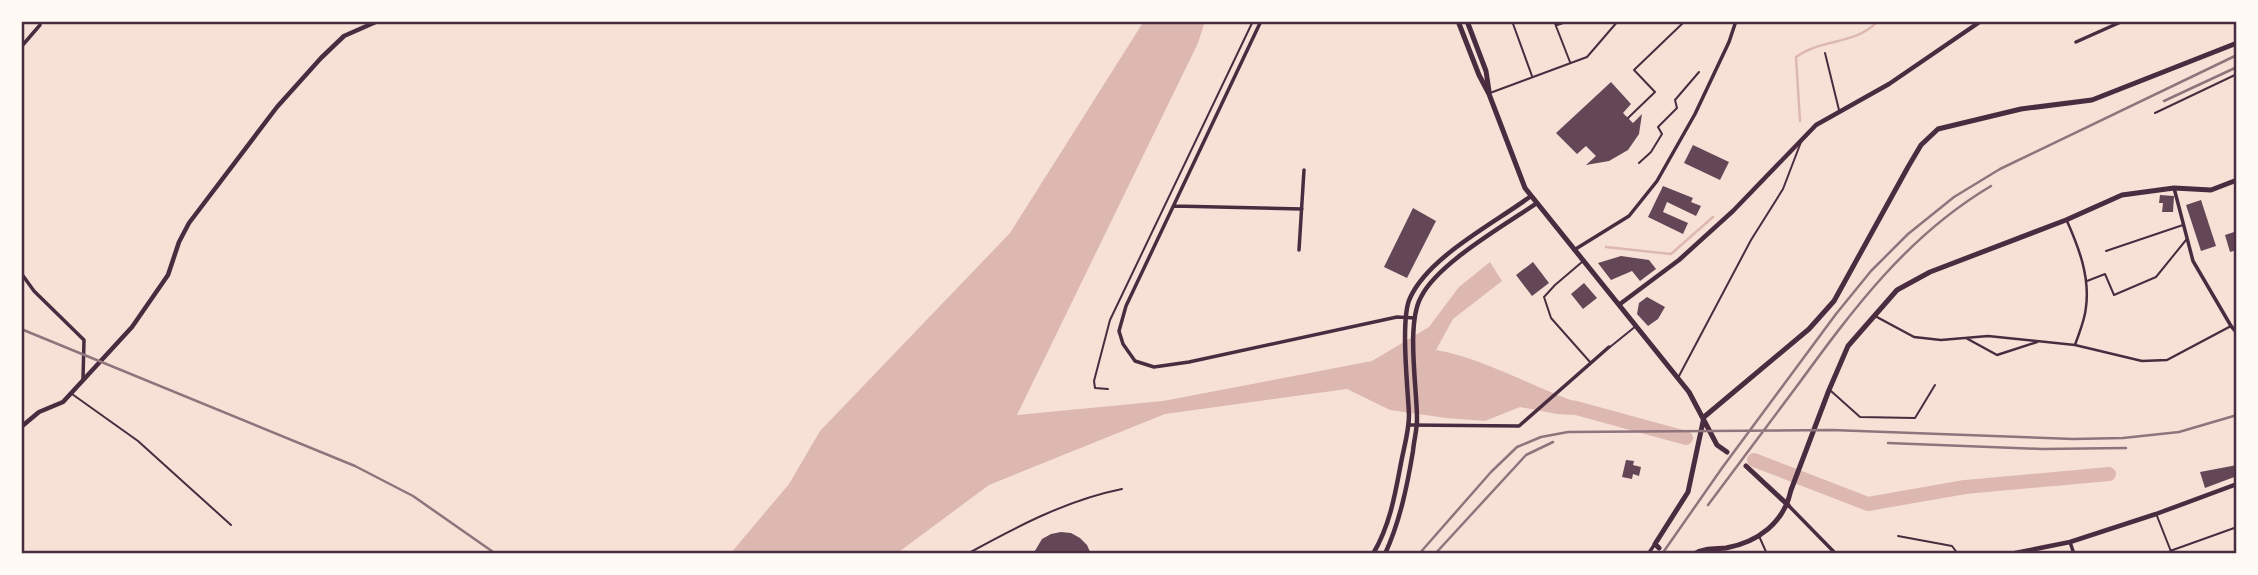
<svg xmlns="http://www.w3.org/2000/svg" width="2258" height="575" viewBox="0 0 2258 575" font-family="'IBM Plex Serif',serif">
  <style>
    .water { fill: #dcb8b0 }
    .lines { fill: none; stroke-linecap: round; stroke-linejoin: round }
    .stream { stroke: #dcb8b0; stroke-width: 2.5 }
    .river { stroke: #dcb8b0; stroke-width: 14 }
    .building { fill: #644757 }
    .path { stroke: #4a2c40; stroke-width: 2 }
    .service { stroke: #4a2c40; stroke-width: 2 }
    .pedestrian { stroke: #4a2c40; stroke-width: 2.5 }
    .minor { stroke: #4a2c40; stroke-width: 3.5 }
    .tertiary { stroke: #4a2c40; stroke-width: 4.5 }
    .secondary { stroke: #4a2c40; stroke-width: 5 }
    .rail { stroke: #8f747c; stroke-width: 2.5 }
    .neatline { fill: none; stroke: #4a2c40; stroke-width: 2.5 }
  </style>
  <rect width="100%" height="100%" fill="#f7e1d7"/>
  <path class="water" d="M1144,21H1205L1198,43L1017,415L1163,401L1372,361L1429,327L1459,287L1490,262L1502,281L1453,319L1436,350C1482,358 1529,385 1573,401L1574,415L1557,414L1520,407L1485,421L1446,418L1390,410L1347,389L1165,414L989,485L896,554H730L789,484L820,431L1010,233Z"/>
  <g class="lines">
    <path class="stream" d="M1800,121L1796,57C1822,38 1854,46 1878,21
      M1606,247L1671,254L1713,217"/>
    <path class="river" d="M1556,405L1576,408L1686,438
      M1754,460L1868,504L1965,487L2109,474"/>
  </g>
  <path class="building" d="M1611,82L1631,104L1623,113L1633,123L1642,114L1639,134L1628,150L1609,161L1586,165L1596,156L1586,146L1577,154L1556,133Z
    M1693,145L1729,162L1720,180L1684,163Z
    M1663,186L1693,198L1691,202L1701,206L1696,216L1667,202L1663,212L1688,223L1683,234L1648,217Z
    M2160,195L2174,196L2173,212H2162L2163,203H2159Z
    M2201,200L2216,246L2201,251L2186,205Z
    M1413,208L1436,221L1407,278L1384,267Z
    M2237,231V250L2230,252L2225,235Z
    M1621,256L1649,260L1656,269L1640,281L1632,271L1611,280L1598,263Z
    M1533,262L1549,283L1532,296L1516,275Z
    M1584,283L1597,298L1583,309L1571,294Z
    M1647,297L1665,307L1658,319L1648,326L1637,314L1639,303Z
    M1626,460L1634,461L1633,465L1641,467L1639,476L1633,474L1632,479L1622,477Z
    M2237,465V476L2205,488L2200,472Z
    M1061,532L1071,533L1080,538L1087,545L1091,554H1033L1042,539L1051,534Z"/>
  <g class="lines">
    <path class="path" d="M1628,118L1655,92L1634,70L1685,21
      M1639,163L1651,152L1662,134L1658,127L1677,108L1675,100L1699,72
      M1108,389L1095,388L1094,381L1110,320L1253,21
      M967,554C1016,527 1067,500 1122,489"/>
    <path class="service" d="M1512,21L1532,76
      M1554,21L1570,62
      M1557,25L1570,21
      M1825,53L1839,110
      M1490,93L1587,57L1618,21
      M2155,113L2237,74
      M2106,251L2183,225
      M1582,262L1555,285L1544,297L1551,318L1590,362
      M2087,281L2105,274L2114,295L2156,277L2186,240
      M1610,347L1636,326
      M1679,376L1751,240L1783,189L1801,142
      M1831,391L1860,417L1915,418L1935,385
      M72,394L138,441L231,525
      M2157,516L2172,554
      M1759,536L1767,554
      M1898,536L1952,546L1958,554
      M2170,551L2237,527"/>
    <path class="pedestrian" d="M2067,221C2079,248 2090,277 2086,307C2085,320 2079,333 2075,345
      M1875,316L1914,337L1941,340L1988,336L2075,345L2142,361L2167,360L2231,326
      M1966,338L1997,355L2037,342"/>
    <path class="minor" d="M1261,21L1126,306L1119,331L1123,344L1135,361L1154,367L1189,362L1397,317L1415,318
      M2076,42L2123,21
      M21,47L40,25V21
      M2174,188L2193,261L2231,326L2237,333
      M1174,206L1302,209
      M1299,250L1304,170
      M1574,250L1629,216L1657,181L1695,114L1729,42L1736,21
      M21,273L34,291L84,340L83,379
      M1409,425L1519,426L1609,347
      M1788,505L1836,554
      M2070,542L2074,554
      M1648,554L1655,544"/>
    <path class="tertiary" d="M1620,304L1679,260L1733,211L1816,125L1889,84L1981,21
      M21,427L39,412L63,402L132,327L168,275L179,242L189,223L277,107L321,58L344,36L378,21
      M1373,554C1390,525 1395,495 1401,463C1404,447 1409,431 1409,415C1408,389 1400,319 1410,298C1429,256 1495,223 1531,196
      M1385,554C1400,521 1407,487 1413,451C1414,440 1417,430 1417,419C1417,387 1406,324 1421,297C1438,263 1505,225 1537,203
      M2010,554L2070,542L2156,514L2237,484"/>
    <path class="secondary" d="M1458,21L1479,75L1489,94L1525,188L1689,392L1717,445L1727,452
      M1467,21L1486,71L1489,91
      M1704,417L1809,329L1834,301L1908,167L1921,145L1938,129L2021,109L2092,100L2237,43
      M1746,466L1788,505
      M1659,548L1655,544L1688,492L1704,417
      M1694,554C1703,548 1715,549 1726,548C1758,542 1784,523 1791,490L1829,390L1848,346L1897,290L1930,272L2066,220L2122,195L2174,188L2211,190L2237,180"/>
    <path class="rail" d="M2164,101L2237,67
      M21,329L355,466L413,496L496,554
      M1888,443L2042,449L2126,448
      M1708,505C1738,465 1767,426 1797,386C1854,308 1907,236 1991,186
      M1419,554L1491,472L1517,447L1541,437L1568,432L1832,430L2073,439L2123,438L2179,432L2237,415
      M1435,554L1526,455L1553,442
      M1662,554L1722,468L1836,314L1871,271L1908,234L1954,197L2000,169L2237,55"/>
  </g>
  <rect width="2258" height="575" fill="none" stroke="#fffaf5" stroke-width="46"/>
  <rect x="23" y="23" width="2212" height="529" class="neatline"/>
</svg>
